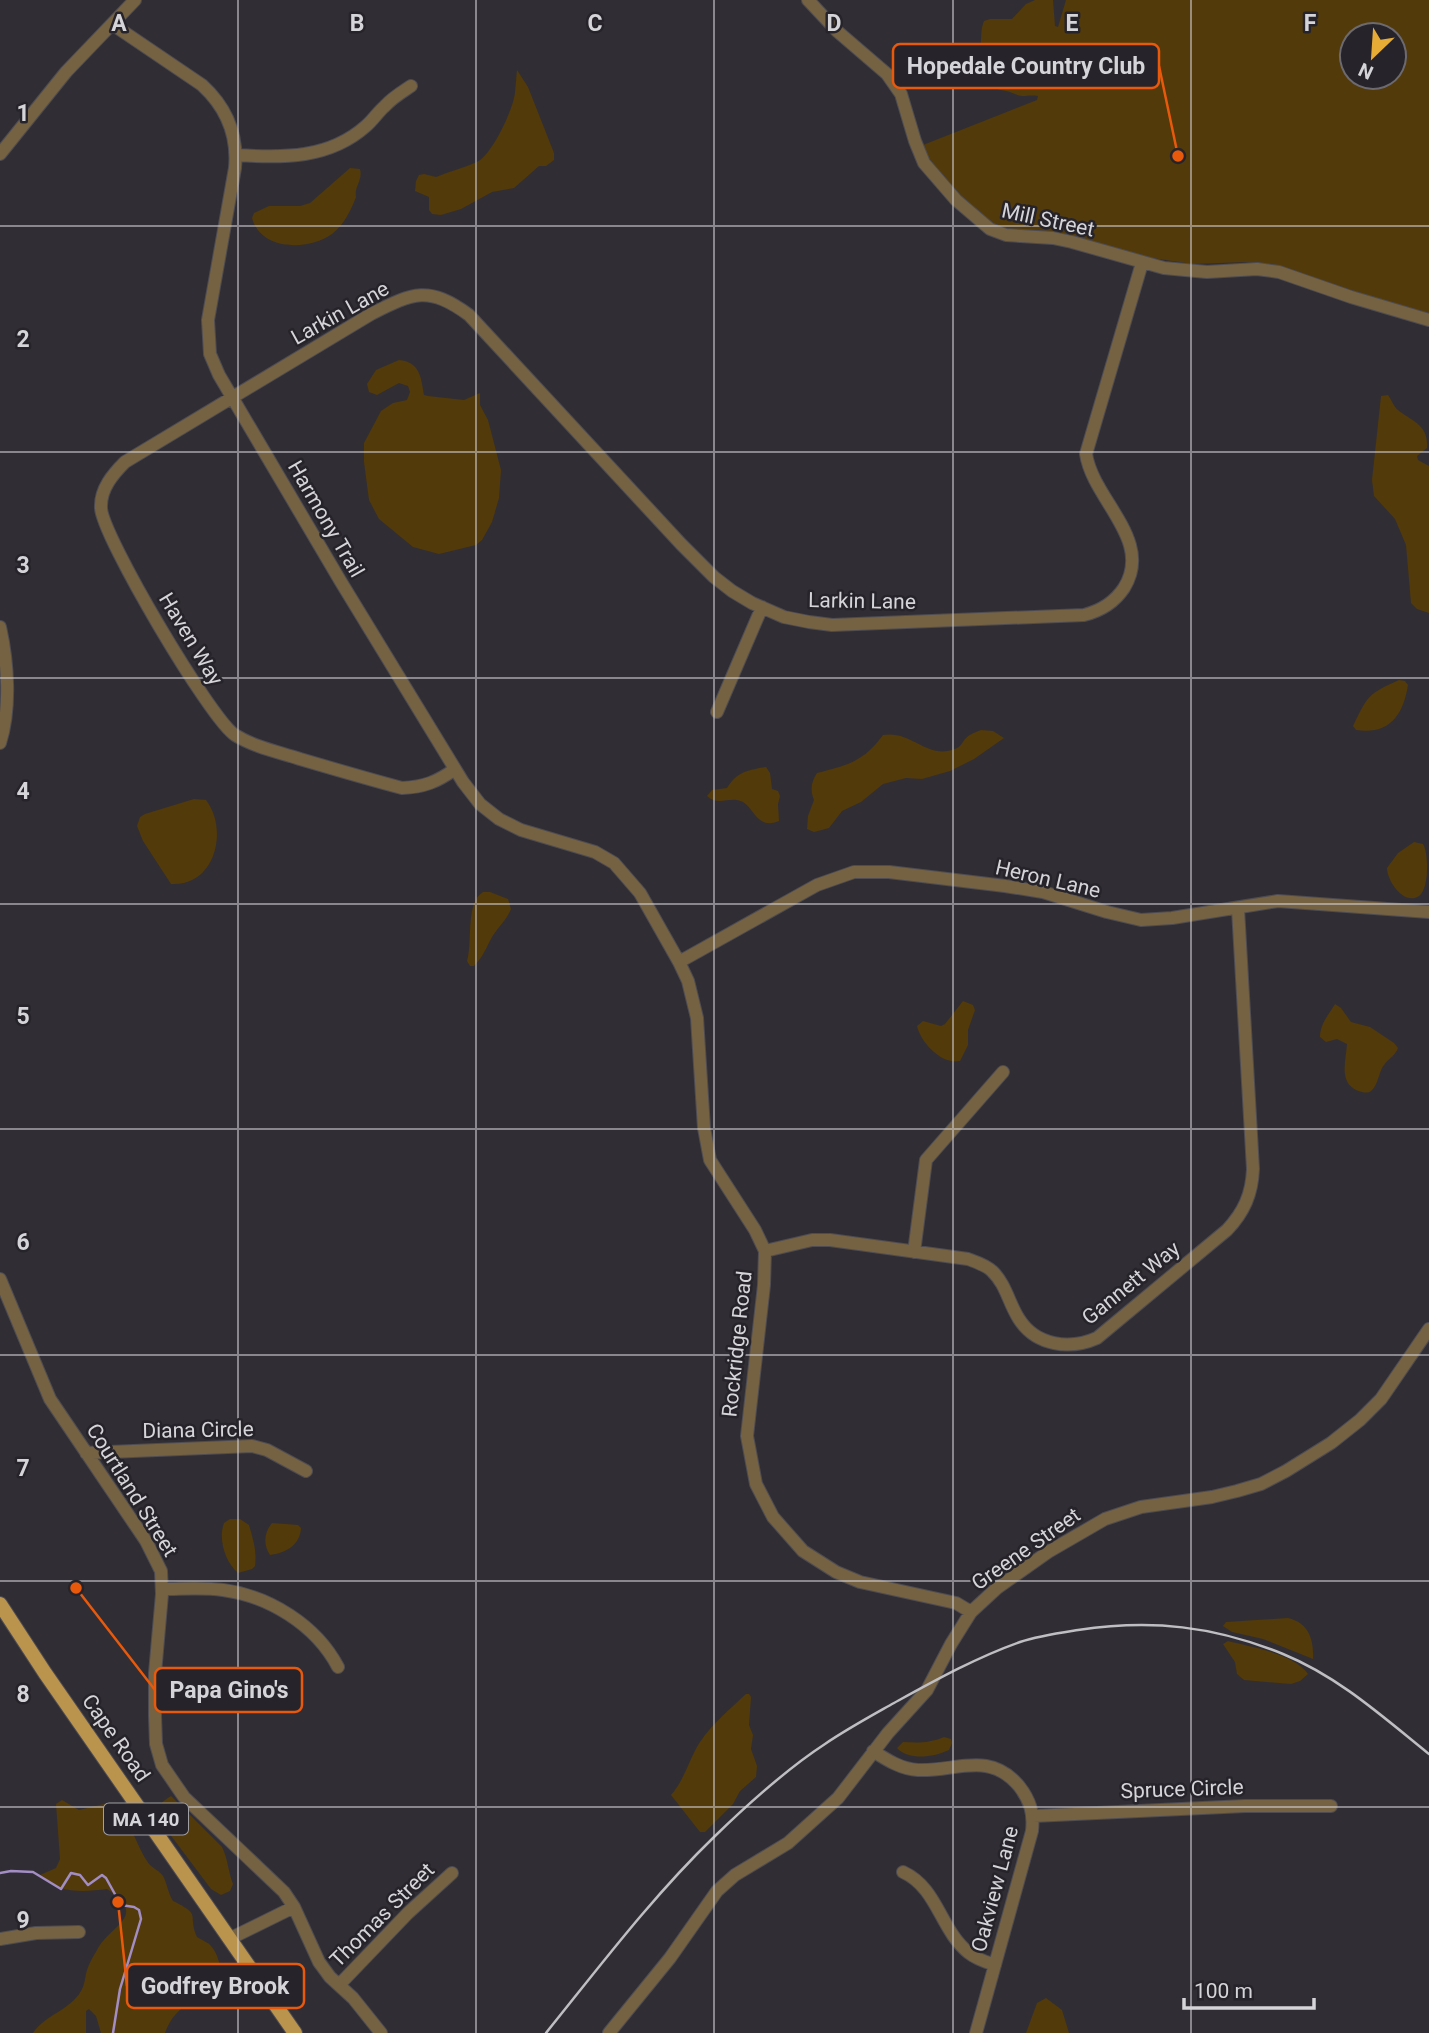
<svg xmlns="http://www.w3.org/2000/svg" width="1429" height="2033" viewBox="0 0 1429 2033" font-family="Roboto,sans-serif">
  <style>
    .green { fill: #523a0a; fill-rule: evenodd }
    .lines { fill: none; stroke-linecap: round; stroke-linejoin: round }
    .stream { stroke: #a28dc4; stroke-width: 2.5 }
    .minor-casing { stroke: #4e4c52; stroke-width: 14 }
    .major-casing { stroke: #4e4c52; stroke-width: 16 }
    .minor { stroke: #756242; stroke-width: 12 }
    .major { stroke: #ba934d; stroke-width: 14 }
    .rail { stroke: #bfbec2; stroke-width: 2.5 }
    .grid { fill: none; stroke: #d5d4d8; stroke-width: 2; stroke-opacity: 0.55 }
    .labels { text-anchor: middle; stroke-width: 5; stroke-linejoin: round; paint-order: stroke }
    .shield { fill: #26242a; stroke: #a09fa4; stroke-width: 2 }
    .shield-label { font-size: 19px; font-weight: bold; fill: #d5d4d8 }
    .street-label { font-size: 21px; fill: #d5d4d8; stroke: #26242a }
    .grid-label { font-size: 23px; text-anchor: middle; font-weight: bold; fill: #d5d4d8; stroke: #26242a; stroke-width: 5; stroke-linejoin: round; paint-order: stroke }
    .leader { fill: none; stroke: #e8590c; stroke-width: 2.5 }
    .callout-dot { fill: #e8590c; stroke: #26242a; stroke-width: 2.5 }
    .callout { fill: #26242a; stroke: #e8590c; stroke-width: 2.5 }
    .callout-label { font-size: 23px; text-anchor: middle; font-weight: bold; fill: #d5d4d8 }
  </style>
  <rect width="100%" height="100%" fill="#302e34"/>
  <path class="green" d="M1035,0H1053L1055,26L1058,27L1066,0H1429V315L1273,265L1245,262L1193,264L1152,258L1072,236L1009,232L979,217L932,166L923,145L1037,100L1038,96C1032,95 1028,96 1022,96C1016,95 1011,92 1006,91C977,86 975,75 980,48C982,39 980,30 984,21L990,19H1012L1026,4ZM1352,35H1394V77H1352Z
    M517,70L528,87L554,153V160L546,166H539L514,188L492,192L461,209L441,215L432,214L429,210V197L415,191L416,181L419,175L424,174L436,177C450,171 464,168 477,162C492,155 514,108 515,92C516,84 516,78 517,70Z
    M350,168L360,169C363,180 354,187 356,197C351,210 344,225 332,234C308,251 261,251 252,218L254,213L269,206H300L310,203Z
    M399,360C420,362 421,377 424,395L428,396L464,400L480,393V405L488,420L501,470L499,498L492,522L482,540L476,545L439,554L413,547L379,519L369,500L364,462V443L381,411L393,403L407,400L410,392L408,386L399,383L377,395L369,392L367,384L376,370Z
    M1388,395C1391,399 1394,407 1398,410C1411,421 1429,424 1427,448L1417,456L1418,460L1429,466V613L1417,609L1411,603L1406,545L1395,519L1374,496L1372,480L1381,396Z
    M1399,680L1405,681L1408,685C1403,716 1389,735 1356,730L1353,726C1368,695 1368,694 1399,680Z
    M981,730L993,731L1004,738L974,759L950,771L922,779L906,778L883,784L861,802L842,811L829,828L814,832L807,829L808,816L814,800C810,790 811,782 817,773C848,765 863,762 883,735C912,730 927,760 955,749C961,747 962,742 966,738C970,734 976,732 981,730Z
    M766,767L770,773L772,789L778,791L780,796L778,804L779,821C757,830 755,809 743,802C730,795 719,807 707,796L712,790L727,788C737,772 748,770 766,767Z
    M194,799L206,800C229,830 215,887 171,884L143,841L137,826L140,817L145,814Z
    M1414,842L1423,844C1429,854 1429,889 1419,896C1404,906 1387,881 1387,868L1398,853Z
    M483,892H490L508,899L511,909C506,921 498,927 492,937C486,948 483,957 474,966H470L467,961C473,942 465,903 483,892Z
    M963,1001L973,1005L975,1010L968,1030V1045L960,1061C942,1065 921,1043 917,1026L923,1021L941,1026L945,1024Z
    M1335,1004L1341,1008L1351,1022L1370,1027L1394,1043L1398,1048C1395,1056 1389,1058 1384,1065C1379,1071 1378,1085 1372,1090C1370,1093 1365,1093 1362,1092C1337,1086 1346,1061 1347,1044L1337,1039L1326,1042L1320,1037C1320,1024 1329,1014 1335,1004Z
    M230,1519H240L249,1525C253,1539 257,1551 255,1566L252,1569L238,1573C225,1562 218,1539 224,1523Z
    M272,1523L298,1525L301,1528C300,1545 286,1553 270,1555C263,1545 264,1532 272,1523Z
    M1288,1618C1309,1623 1314,1640 1313,1659L1263,1639L1232,1632L1223,1626L1226,1622Z
    M1228,1641C1251,1647 1295,1654 1308,1674L1300,1681L1291,1684L1244,1680L1237,1674L1235,1662L1223,1644Z
    M746,1694H749L751,1697L749,1725L753,1735L751,1749L757,1766L756,1777L740,1791L733,1804L705,1832H700L671,1795C685,1779 689,1759 700,1742C713,1723 730,1709 746,1694Z
    M944,1737L951,1739L952,1743L949,1750C934,1757 909,1761 897,1748L903,1742C918,1743 930,1743 944,1737Z
    M171,1796L222,1847C228,1859 228,1871 233,1884L230,1891L221,1895L211,1889L157,1817C154,1808 164,1800 171,1796Z
    M62,1800L79,1810L108,1803C130,1815 134,1841 147,1861C151,1868 159,1870 163,1876C167,1883 168,1893 173,1901C203,1916 187,1913 197,1937C201,1940 208,1942 211,1946C221,1956 226,1988 216,1998C210,2003 201,2000 194,2002C179,2007 170,2019 165,2033H101L96,2016L89,2009L86,2011V2033H33C45,2015 70,2010 81,1991C85,1985 85,1976 87,1970C89,1963 93,1957 97,1950C111,1924 149,1917 107,1889C85,1892 56,1894 40,1875L56,1868L60,1859L56,1804Z
    M1046,1998L1062,2010L1069,2033H1026L1037,2003Z"/>
  <g class="lines">
    <path class="stream" d="M0,1873L11,1871L33,1872L61,1889L71,1873L80,1875L88,1885L102,1875L106,1878L121,1905L134,1907L139,1910L141,1919L120,1989L113,2033"/>
    <defs>
      <path id="minor" d="M808,0L837,31L887,74L901,94L915,141L924,163L956,200L990,229L1006,235L1053,238L1072,242L1164,268L1207,272L1257,269L1279,272L1351,297L1429,320
        M112,24L202,85C226,107 238,135 235,168L208,320L210,354L219,375L341,582L463,782L480,804L499,819L521,830L595,852L614,863L640,893L679,962L688,981L697,1018L704,1128L710,1160L755,1230L765,1251L764,1285L747,1436L756,1484L773,1517L803,1551L836,1572L860,1582L956,1603L971,1612
        M0,154L66,72L135,0
        M236,155C283,158 329,159 366,126C373,120 378,112 385,106C392,98 402,92 411,86
        M0,627C8,663 11,708 0,743
        M717,712L762,607
        M455,769C437,782 424,787 402,788C368,779 334,769 300,759C279,752 254,747 235,735C211,720 102,536 101,508C100,489 113,474 125,462L371,314C413,293 428,285 469,315L681,544L714,577L732,591L752,603L784,617L809,622L832,625L1084,615C1100,611 1114,603 1124,588C1154,540 1093,500 1086,454L1142,263
        M679,962L817,885L854,872H889L1005,886L1043,892L1107,912L1141,920L1172,918L1278,901L1429,912
        M765,1251L812,1240H830L968,1259C976,1262 986,1265 992,1271C1006,1284 1009,1304 1019,1319C1036,1346 1070,1350 1097,1338L1227,1230C1244,1212 1252,1194 1253,1169L1238,909
        M914,1252L926,1160L1003,1072
        M0,1279L50,1399L146,1541L161,1571L162,1594L155,1673V1716L156,1744L162,1765L184,1797L284,1892L294,1907L319,1962L330,1977L353,1998L381,2033
        M86,1453L252,1446L267,1450L306,1471
        M162,1589C182,1589 203,1587 223,1590C269,1596 316,1625 338,1667
        M873,1751C887,1760 901,1769 918,1770C955,1772 989,1750 1019,1786C1030,1800 1034,1813 1032,1831L976,2033
        M1033,1816L1245,1806H1331
        M903,1872C938,1888 940,1930 969,1953C976,1959 986,1962 995,1965
        M0,1939L36,1933L79,1932
        M229,1939L294,1907
        M339,1985L408,1913L452,1873
        M609,2033L670,1958L717,1891L735,1875L788,1843L838,1798L888,1733L927,1690L951,1644L971,1612L997,1588L1048,1552L1105,1519L1141,1507L1212,1497L1237,1491L1261,1484L1286,1471L1331,1443L1360,1420L1381,1399L1429,1329"/>
      <path id="major" d="M0,1604L45,1673L295,2033"/>
    </defs>
    <use href="#minor" class="minor-casing"/>
    <use href="#major" class="major-casing"/>
    <use href="#minor" class="minor"/>
    <use href="#major" class="major"/>
    <path class="rail" d="M546,2033C600,1966 652,1897 714,1837C748,1804 785,1770 825,1744C847,1729 871,1716 894,1703C934,1681 977,1657 1020,1642C1038,1636 1059,1633 1078,1630C1152,1619 1214,1626 1283,1654C1339,1677 1383,1717 1429,1754"/>
  </g>
  <path class="grid" d="M238,0V2033M476,0V2033M714,0V2033M953,0V2033M1191,0V2033M0,226H1429M0,452H1429M0,678H1429M0,904H1429M0,1129H1429M0,1355H1429M0,1581H1429M0,1807H1429"/>
  <g class="labels">
    <rect class="shield" x="104" y="1803.5" width="84" height="31" rx="5"/>
    <g class="shield-label">
      <text x="146" y="1826">MA 140</text>
    </g>
    <g class="street-label">
      <text transform="translate(1048 220) rotate(12)" y="7">Mill Street</text>
      <text transform="translate(340 313) rotate(-29)" y="7">Larkin Lane</text>
      <text transform="translate(326 519) rotate(60)" y="7">Harmony Trail</text>
      <text transform="translate(862 601) rotate(1)" y="7">Larkin Lane</text>
      <text transform="translate(191 639) rotate(59)" y="7">Haven Way</text>
      <text transform="translate(1048 879) rotate(13)" y="7">Heron Lane</text>
      <text transform="translate(1131 1283) rotate(-39)" y="7">Gannett Way</text>
      <text transform="translate(737 1344) rotate(-84)" y="7">Rockridge Road</text>
      <text transform="translate(198 1430) rotate(-1)" y="7">Diana Circle</text>
      <text transform="translate(132 1490) rotate(58)" y="7">Courtland Street</text>
      <text transform="translate(1026 1549) rotate(-35)" y="7">Greene Street</text>
      <text transform="translate(116 1738) rotate(55)" y="7">Cape Road</text>
      <text transform="translate(1182 1789) rotate(-2)" y="7">Spruce Circle</text>
      <text transform="translate(995 1889) rotate(-75)" y="7">Oakview Lane</text>
      <text transform="translate(382 1915) rotate(-45)" y="7">Thomas Street</text>
    </g>
  </g>
  <g class="grid-label">
    <text x="119" y="31">A</text>
    <text x="357" y="31">B</text>
    <text x="595" y="31">C</text>
    <text x="834" y="31">D</text>
    <text x="1072" y="31">E</text>
    <text x="1310" y="31">F</text>
    <text x="23" y="121">1</text>
    <text x="23" y="347">2</text>
    <text x="23" y="573">3</text>
    <text x="23" y="799">4</text>
    <text x="23" y="1024">5</text>
    <text x="23" y="1250">6</text>
    <text x="23" y="1476">7</text>
    <text x="23" y="1702">8</text>
    <text x="23" y="1928">9</text>
  </g>
  <path class="leader" d="M1178 156L1159 66M76 1588L155 1690M118 1902L127 1986"/>
  <g class="callout-dot">
    <circle cx="1178" cy="156" r="7"/>
    <circle cx="76" cy="1588" r="7"/>
    <circle cx="118" cy="1902" r="7"/>
  </g>
  <g class="callout">
    <rect x="893" y="44" width="266" height="44" rx="7"/>
    <rect x="155" y="1668" width="147" height="44" rx="7"/>
    <rect x="127" y="1964" width="177" height="44" rx="7"/>
  </g>
  <g class="callout-label">
    <text x="1026" y="74">Hopedale Country Club</text>
    <text x="229" y="1698">Papa Gino's</text>
    <text x="215" y="1994">Godfrey Brook</text>
  </g>
  <g transform="translate(1373 56) rotate(205)"><circle r="33" fill="#26242a" stroke="#6c6a70" stroke-width="2"/>
  <path d="M0-5L12 26L0 18L-12 26Z" fill="#e7ac36"/>
  <text y="-10" font-size="19" font-weight="bold" text-anchor="middle" fill="#d5d4d8">N</text>
  </g>
  <path d="M1184 1998v10h130v-10" fill="none" stroke="#d5d4d8" stroke-width="3.5"/>
  <text x="1194" y="1998" font-size="21" fill="#d5d4d8" stroke="#26242a" stroke-width="5" paint-order="stroke">100 m</text>
</svg>
